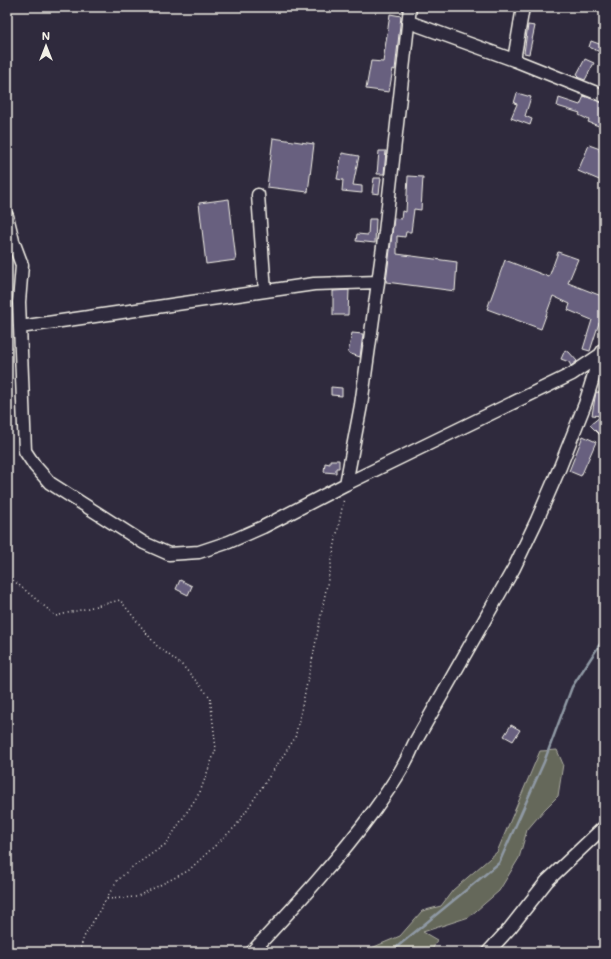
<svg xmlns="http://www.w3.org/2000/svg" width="611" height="959" viewBox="0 0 611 959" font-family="Mali,sans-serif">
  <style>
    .green { fill: #65685a; stroke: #acaca1 }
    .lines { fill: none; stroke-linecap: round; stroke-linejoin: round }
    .stream { stroke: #8f99a4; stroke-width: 2.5 }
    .building { fill: #67617f; stroke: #f4f1e8 }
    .minor-casing { stroke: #f4f1e8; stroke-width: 15 }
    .path { stroke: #f4f1e8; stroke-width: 1.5; stroke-dasharray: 1 3; stroke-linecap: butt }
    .minor { stroke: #2f2a3d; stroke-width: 12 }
  </style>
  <rect width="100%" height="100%" fill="#2f2a3d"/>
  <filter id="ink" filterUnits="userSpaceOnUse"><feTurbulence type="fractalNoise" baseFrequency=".025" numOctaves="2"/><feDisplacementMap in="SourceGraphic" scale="8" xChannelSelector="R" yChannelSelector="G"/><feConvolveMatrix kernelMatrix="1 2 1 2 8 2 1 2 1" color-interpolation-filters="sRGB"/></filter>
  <g filter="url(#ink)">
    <path class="green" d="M557,750L563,764L558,796L544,810L527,830L519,858L499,891L469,917L423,932L437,940L431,952H362L400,936L422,911L441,906L453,890L497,852L540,751Z"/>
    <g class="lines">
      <path class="stream" d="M393,952L398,946L499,863L544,762L572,687L604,638"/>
    </g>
    <path class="building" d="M390,14L401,16L395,70L393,69L389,92L366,89L371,61L383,62Z
      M528,25L535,26L529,54L524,53Z
      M591,41L602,45L600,52L589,47Z
      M585,59L594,63L585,80L577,77L578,74H577Z
      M517,93L531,97L525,116L532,119L530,125L511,118L517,104L514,103Z
      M584,96L604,103V128L588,122L589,120L579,115L580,113L557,106L559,98L580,105Z
      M273,138L314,144L308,192L267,187Z
      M589,145L600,149L599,151L604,153V182L578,171Z
      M379,151H386L384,174H377Z
      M342,153L359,156L353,185L362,186V193L342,191L343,180L337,179Z
      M408,176L423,177L421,210L414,209L411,232H406L405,237L397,236V254L457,262L455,291L386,282L394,218L401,219L402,211L406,212Z
      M374,178H381L379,194L372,193Z
      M229,199L236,260L206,264L199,203Z
      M369,219H376L375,243L356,241L357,234L368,235Z
      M558,252L578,259L568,283L604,297V325L599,323L590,351L583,349L592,320L568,310L570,304L553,296L541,329L487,309L505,260L549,277Z
      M349,290L348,315H333V291Z
      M352,333L363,334L360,357L348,353Z
      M565,350L569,352L577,361L571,366L569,362L561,359Z
      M331,387L342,388V396L331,395Z
      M596,392L604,393V439L590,425L601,416L592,415Z
      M583,436L596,442L581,476L569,471Z
      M330,460H339V468H336V473L324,472L325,463L330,464Z
      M180,580L192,586L188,595L176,589Z
      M511,725L520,730L513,741L504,736Z"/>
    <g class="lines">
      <defs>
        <path id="minor" d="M410,7L385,232L361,405L346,484L572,374L600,355L604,349
          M523,7L514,60L604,96
          M409,22L514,60
          M258,195L265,291
          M7,216L13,241L22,265L19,302L25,451L35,466L50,483L144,543L169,554L199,552L229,542L263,527L346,484
          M20,327L314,284L378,282
          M252,952C295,906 338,860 375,809C390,788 404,768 414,744L514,568L537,520L560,467L585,404L600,355
          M488,952L510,928L547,881L604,827"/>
      </defs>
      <use href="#minor" class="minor-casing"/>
      <path class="path" d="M7,575L56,616L120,600L156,645L183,666L210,697L216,749L200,792L166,844L131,868L116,882L84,937L79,952
        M107,899L136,897L188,871L236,826L295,738L313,656L344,498"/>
      <use href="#minor" class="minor"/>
    </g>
  </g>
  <rect width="611" height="959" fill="none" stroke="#2f2a3d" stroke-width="24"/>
  <rect x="12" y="12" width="587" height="935" fill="none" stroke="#f4f1e8" stroke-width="1.5" filter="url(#ink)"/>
  <g transform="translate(46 46)" stroke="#2f2a3d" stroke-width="3" paint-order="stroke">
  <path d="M0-3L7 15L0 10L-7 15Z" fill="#f4f1e8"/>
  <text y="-6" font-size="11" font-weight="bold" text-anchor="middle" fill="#f4f1e8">N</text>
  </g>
</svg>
